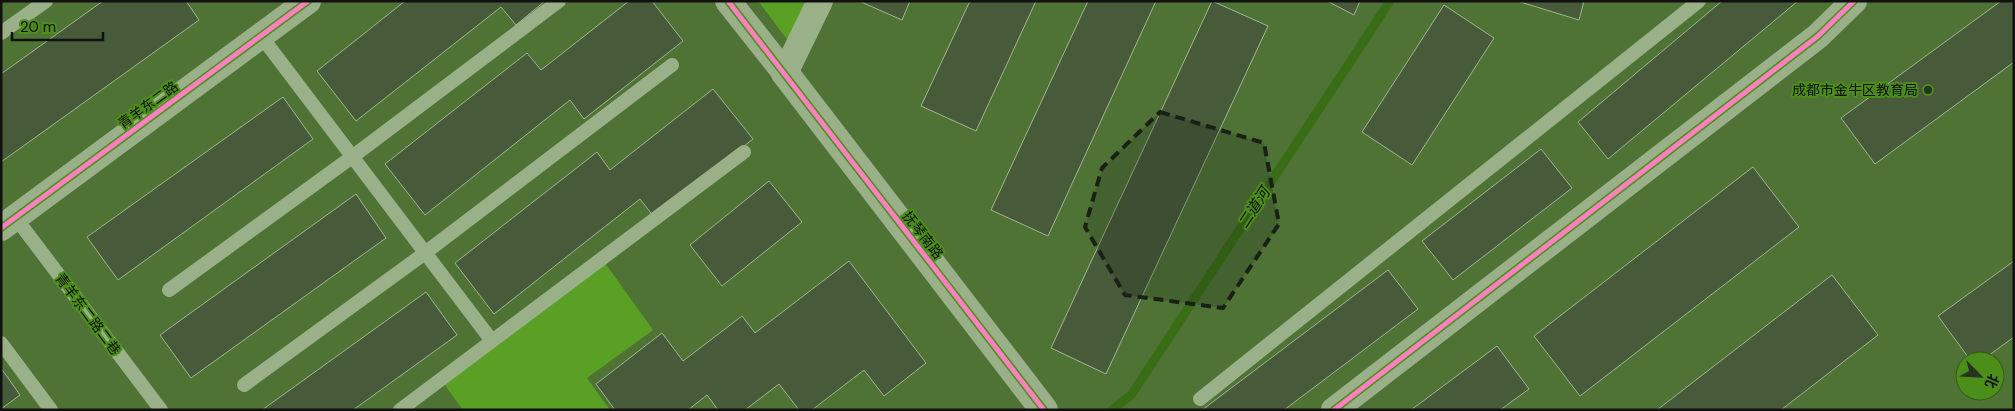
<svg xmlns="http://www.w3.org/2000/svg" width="2015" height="411" viewBox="0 0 2015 411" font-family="'DM Sans','Noto Sans SC',sans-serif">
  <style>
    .green { fill: #5aa025 }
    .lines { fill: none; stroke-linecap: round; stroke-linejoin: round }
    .stream { stroke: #396d15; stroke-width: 9 }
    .building { fill: #475a39; stroke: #a0b691 }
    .service { stroke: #9ab089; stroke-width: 14 }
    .minor { stroke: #9ab089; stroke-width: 26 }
    .tertiary { stroke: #9ab089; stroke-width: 28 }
    .cycleway-casing { stroke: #4b8e1a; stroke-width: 8 }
    .cycleway { stroke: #ff80c0; stroke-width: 5 }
    .marked { fill: #1b2017; fill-opacity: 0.2; stroke: #1b2017; stroke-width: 4; stroke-dasharray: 10 6; stroke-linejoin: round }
    .poi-dot { fill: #27331e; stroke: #4b8e1a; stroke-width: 2 }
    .labels { text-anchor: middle; stroke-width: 4; stroke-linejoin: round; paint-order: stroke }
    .poi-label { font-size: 14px; fill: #111; stroke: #4b8e1a; text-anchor: end }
    .street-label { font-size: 14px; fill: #111; stroke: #4b8e1a }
    .water-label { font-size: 15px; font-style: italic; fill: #111; stroke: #4b8e1a }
  </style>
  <rect width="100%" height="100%" fill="#4f7335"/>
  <path class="green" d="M758,1H813L792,46Z
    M605,263L653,330L587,378L610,410H463L442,381Z"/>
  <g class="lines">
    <path class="stream" d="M1112,410L1131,395L1390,1"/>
  </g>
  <path class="building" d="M103,1H186L199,20L1,162V74Z
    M405,1H545L516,25L501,7L356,121L317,71Z
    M629,1H652L683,41L584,119L570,100L425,215L385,164L527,53L541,70Z
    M859,1H910L902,20Z
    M970,1H1036L976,131L921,106Z
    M1088,1H1156L1048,236L991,210Z
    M1212,1L1268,26L1106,374L1051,348Z
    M1327,1H1360L1354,15Z
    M1517,1H1584L1579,20Z
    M1722,1H1798L1608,159L1578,122Z
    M2001,1H2014V62L1875,164L1841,118Z
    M1444,5L1494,38L1412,165L1362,132Z
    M713,89L753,139L654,217L640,199L494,314L455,263L597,152L610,170Z
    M283,97L313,139L118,280L87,237Z
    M1541,149L1572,188L1453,280L1422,241Z
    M1753,167L1799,227L1580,396L1534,336Z
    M769,181L802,222L722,286L690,245Z
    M356,194L386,238L191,378L160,335Z
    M849,261L926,363L884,396L864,370L812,410H799L779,384L745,410H718L707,395L688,410H615L596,384L662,333L683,361L742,316L755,333Z
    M2014,261V337L1981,361H1971L1938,316Z
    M1388,270L1418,309L1284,410H1202Z
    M1832,275L1878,335L1781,410H1657Z
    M426,292L457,335L353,410H262Z
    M1497,346L1529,389L1500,410H1411Z
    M1,368L20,395L1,409Z"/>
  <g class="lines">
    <path class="service" d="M1,33L46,1
      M261,36L492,341L744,152
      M15,217L161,410
      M169,290L352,157L559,1
      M1,343L51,410
      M244,385L425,253L672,65
      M1200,399L1699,1
      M400,410L492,341"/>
    <path class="minor" d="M728,1L785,73L820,1
      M1,228L308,1
      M1334,410L1818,36L1854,1"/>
    <path class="tertiary" d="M785,73L1044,410"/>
    <defs>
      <path id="cycleway" d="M728,1L1044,410
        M1,228L308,1
        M1334,410L1818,36L1854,1"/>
    </defs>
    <use href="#cycleway" class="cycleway-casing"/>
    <use href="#cycleway" class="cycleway"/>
  </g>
  <path class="marked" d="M1160,112L1264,143L1279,224L1223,308L1125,295L1085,227L1102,168Z"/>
  <circle class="poi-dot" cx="1928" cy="90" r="5"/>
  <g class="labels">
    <g class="poi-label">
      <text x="1918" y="95">成都市金牛区教育局</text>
    </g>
    <g class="street-label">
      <text transform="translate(148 105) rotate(-36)" y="5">青羊东二路</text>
      <text transform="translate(923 235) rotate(52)" y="5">抚琴南路</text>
      <text transform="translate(88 314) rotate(53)" y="5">青羊东二路二巷</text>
    </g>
    <g class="water-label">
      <text transform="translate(1254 208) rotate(-57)" y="5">二道河</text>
    </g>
  </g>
  <rect width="2015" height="411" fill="none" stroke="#111111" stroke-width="5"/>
  <g transform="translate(1980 376) rotate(114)"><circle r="24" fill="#4b8e1a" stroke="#345c16"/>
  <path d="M0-4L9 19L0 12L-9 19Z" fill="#27331e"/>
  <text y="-8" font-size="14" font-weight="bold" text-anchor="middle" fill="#111111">北</text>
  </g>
  <path d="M12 32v8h91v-8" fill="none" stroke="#111111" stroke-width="2.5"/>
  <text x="20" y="32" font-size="15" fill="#111111" stroke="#4b8e1a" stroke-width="4" paint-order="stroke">20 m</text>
</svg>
